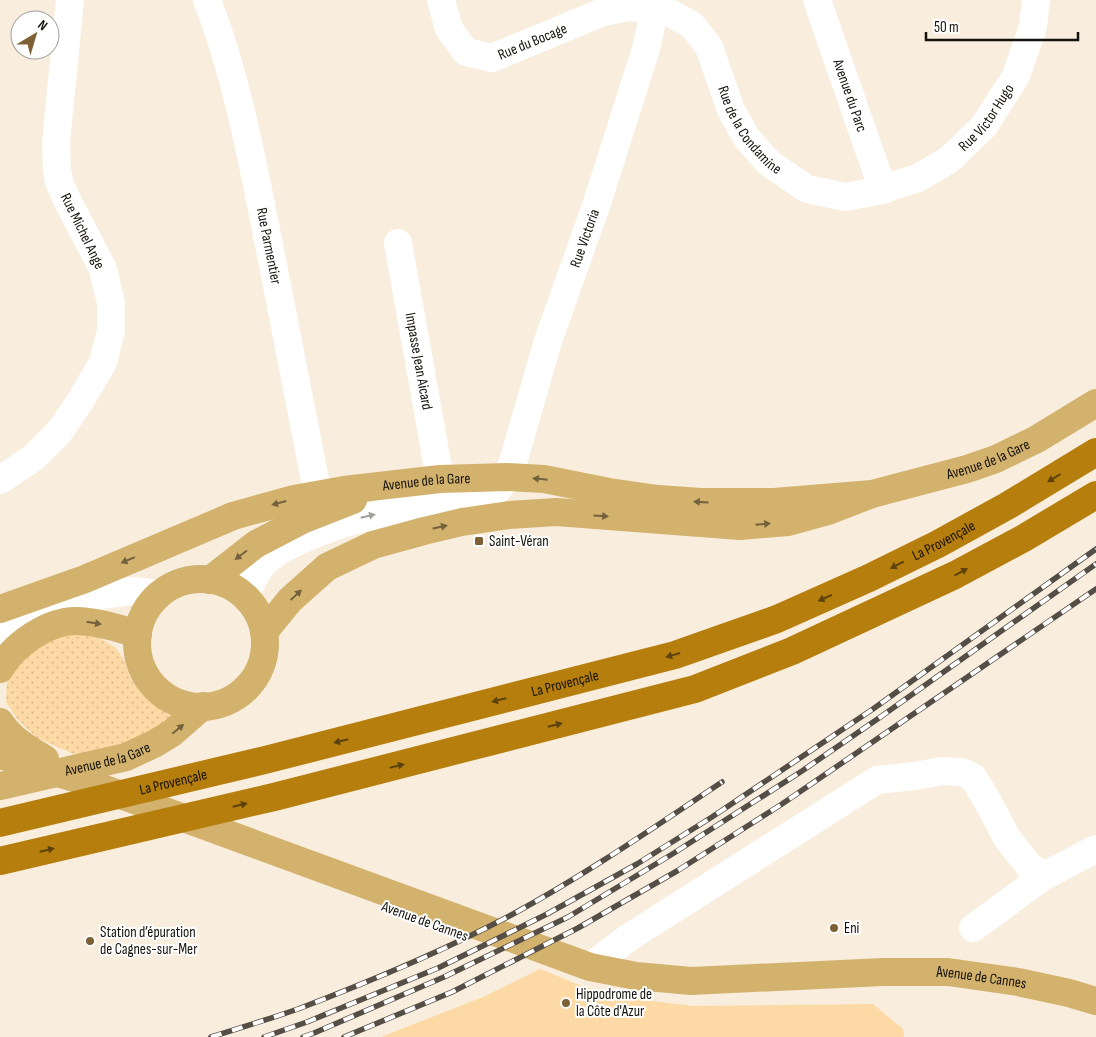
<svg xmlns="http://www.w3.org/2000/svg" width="1096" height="1037" viewBox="0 0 1096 1037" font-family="'Sofia Sans Condensed',sans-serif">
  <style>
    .green { fill: url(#green-dots) }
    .pitch { fill: #fddaa5 }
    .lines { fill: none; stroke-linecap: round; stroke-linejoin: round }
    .minor { stroke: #fff; stroke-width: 28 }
    .major { stroke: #d3b26e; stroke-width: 28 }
    .highway { stroke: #b67f0d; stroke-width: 28 }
    .rail-casing { stroke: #554e46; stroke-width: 5.5 }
    .rail { stroke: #fff; stroke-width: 4; stroke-dasharray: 11; stroke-linecap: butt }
    .oneway { fill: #5d420c }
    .oneway2 { fill: #74623d }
    .oneway3 { fill: #a1a09e }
    .poi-dot { fill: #7d6034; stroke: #fff; stroke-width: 2 }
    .labels { text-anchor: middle; stroke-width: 4; stroke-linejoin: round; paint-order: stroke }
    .street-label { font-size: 15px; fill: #15110c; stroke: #fff }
    .poi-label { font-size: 15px; fill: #15110c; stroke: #fff; text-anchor: start }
  </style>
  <defs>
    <pattern id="green-dots" width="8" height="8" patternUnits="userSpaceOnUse" patternTransform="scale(1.25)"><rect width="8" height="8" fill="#fddaa5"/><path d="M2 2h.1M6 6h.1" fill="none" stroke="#d8ba8d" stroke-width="1.8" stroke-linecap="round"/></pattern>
  </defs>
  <rect width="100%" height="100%" fill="#f9eddd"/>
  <path class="green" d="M77,634L100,638L116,648L124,660L131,679L142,695L172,715L160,730L90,760L71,753L37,738L18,720L6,702L7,681L15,663L51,638Z"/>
  <path class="pitch" d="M540,969L582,986L602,992L652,1001L693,1006L873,1004L903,1029L904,1037H381L483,997Z"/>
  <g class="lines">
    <g class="minor">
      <path id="s1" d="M207,0C238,80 253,165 270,250C286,331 302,413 318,495"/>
      <path id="s2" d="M441,0L449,29L466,52L492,58L603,12L629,7L655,9L672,14L692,25L709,47L731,110L746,137L769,163L807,189L845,197L883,190L898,184L918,178L950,159L984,126L1016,76L1033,27L1036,0"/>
      <path id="s3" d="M817,0L883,190"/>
      <path id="s4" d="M398,243L440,479"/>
      <path d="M0,480L33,458L60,431L81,400L103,362L111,331V303L103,269L66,198L59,182L57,169L56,142L70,0"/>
      <path id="s5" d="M245,596C250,586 255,574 261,566C272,553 288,546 303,539C348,519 391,510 440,504C451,503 484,501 492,495C503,486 509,472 514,459L548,341L596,206L646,49L655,9L658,0"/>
      <path d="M0,632L14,622L47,608L82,598L132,591L160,594"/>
      <path d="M973,928L1044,876"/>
      <path d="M590,967L628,938L877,780L915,776L942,771L962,772L973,777L988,802L1007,838L1029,866L1044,876L1096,849"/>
    </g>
    <g class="major">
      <circle cx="201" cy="643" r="64"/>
      <path d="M210,580L256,544L302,520L353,500"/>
      <path id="s6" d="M0,609L85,579L233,516L294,499L344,490L440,479L507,477L544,479L609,492L658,499L701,502H774L872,494"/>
      <path id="s7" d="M264,632L290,600L327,567L373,545L424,531L462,522L509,515L556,512L740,526L788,522L828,511L872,494L967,469L996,459L1037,439L1096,403"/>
      <path d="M0,669C13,645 49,620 77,621C98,622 118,628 138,634"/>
      <path d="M0,722C11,739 28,749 45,759"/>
      <path id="s8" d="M0,755L80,780L590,967L636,976L691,981L883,972H948L1018,982L1069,993L1096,1001"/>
      <path id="s9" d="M0,786L126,757L154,744L172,733L203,706"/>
    </g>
    <g class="highway">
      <path id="s10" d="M0,823L265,760L675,655L777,619L869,578L938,544L1007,506L1096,452"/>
      <path d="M0,861L274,797L695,689L792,651L955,575L1024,538L1096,495"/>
    </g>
    <defs>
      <path id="rail" d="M211,1037C240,1028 269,1019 298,1009C371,981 444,951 513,914C585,875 653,828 722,782
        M264,1037L307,1022L438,968L547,914L637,864L712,817L873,709L1096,549
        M303,1037L314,1033L444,977L568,917L674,853L802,771L879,718L997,634L1096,564
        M344,1037L452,992L578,928L677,871L782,804L1096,589"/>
    </defs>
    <use href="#rail" class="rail-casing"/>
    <use href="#rail" class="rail"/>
  </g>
  <defs><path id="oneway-solid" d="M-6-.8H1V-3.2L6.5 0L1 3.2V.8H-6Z" transform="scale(1.25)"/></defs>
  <g class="oneway">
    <use href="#oneway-solid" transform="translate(1054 478) rotate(149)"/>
    <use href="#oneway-solid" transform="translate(897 565) rotate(153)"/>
    <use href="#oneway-solid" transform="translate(961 572) rotate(-28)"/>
    <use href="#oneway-solid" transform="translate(825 598) rotate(156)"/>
    <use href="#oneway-solid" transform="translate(673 655) rotate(164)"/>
    <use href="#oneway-solid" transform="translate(499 700) rotate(166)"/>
    <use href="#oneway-solid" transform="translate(555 725) rotate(-14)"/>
    <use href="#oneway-solid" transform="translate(341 741) rotate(166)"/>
    <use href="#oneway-solid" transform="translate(397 766) rotate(-14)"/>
    <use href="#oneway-solid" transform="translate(240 805) rotate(-13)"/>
    <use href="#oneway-solid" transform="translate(47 850) rotate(-13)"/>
  </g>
  <g class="oneway2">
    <use href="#oneway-solid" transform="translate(540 479) rotate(-174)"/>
    <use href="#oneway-solid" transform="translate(701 502) rotate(-177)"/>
    <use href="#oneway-solid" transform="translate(279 503) rotate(165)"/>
    <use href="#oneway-solid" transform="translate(601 516) rotate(4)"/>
    <use href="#oneway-solid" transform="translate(763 524) rotate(-5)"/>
    <use href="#oneway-solid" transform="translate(440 527) rotate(-12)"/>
    <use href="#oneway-solid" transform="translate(241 555) rotate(143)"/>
    <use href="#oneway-solid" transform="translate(128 560) rotate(157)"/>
    <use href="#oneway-solid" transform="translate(296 595) rotate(-43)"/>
    <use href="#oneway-solid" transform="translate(94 623) rotate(9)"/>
    <use href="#oneway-solid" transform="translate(178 729) rotate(-40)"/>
  </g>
  <use class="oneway3" href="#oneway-solid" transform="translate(368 516) rotate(-13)"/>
  <g class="poi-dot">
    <rect x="474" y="536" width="10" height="10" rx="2.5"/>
    <circle cx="834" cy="928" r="5"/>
    <circle cx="90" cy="941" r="5"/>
    <circle cx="566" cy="1003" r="5"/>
  </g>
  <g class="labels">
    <g class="street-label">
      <text dy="5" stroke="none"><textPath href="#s2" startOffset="129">Rue du Bocage</textPath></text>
      <text dy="5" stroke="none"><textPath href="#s3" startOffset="101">Avenue du Parc</textPath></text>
      <text dy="5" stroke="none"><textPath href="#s2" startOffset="712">Rue Victor Hugo</textPath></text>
      <text dy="5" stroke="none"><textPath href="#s2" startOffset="420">Rue de la Condamine</textPath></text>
      <text transform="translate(83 231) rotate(64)" y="5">Rue Michel Ange</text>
      <text dy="5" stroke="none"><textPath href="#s5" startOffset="554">Rue Victoria</textPath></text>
      <text dy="5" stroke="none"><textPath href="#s1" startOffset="254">Rue Parmentier</textPath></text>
      <text dy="5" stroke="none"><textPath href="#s4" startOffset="120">Impasse Jean Aicard</textPath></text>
      <text dy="5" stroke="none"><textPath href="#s7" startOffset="771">Avenue de la Gare</textPath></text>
      <text dy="5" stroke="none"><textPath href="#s6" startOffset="448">Avenue de la Gare</textPath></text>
      <text dy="5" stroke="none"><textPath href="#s10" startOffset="988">La Provençale</textPath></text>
      <text dy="5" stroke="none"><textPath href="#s10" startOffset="582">La Provençale</textPath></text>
      <text dy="5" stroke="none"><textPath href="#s9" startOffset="111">Avenue de la Gare</textPath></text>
      <text dy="5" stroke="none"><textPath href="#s10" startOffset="178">La Provençale</textPath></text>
      <text transform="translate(425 921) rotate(20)" y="5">Avenue de Cannes</text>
      <text dy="5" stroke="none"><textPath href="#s8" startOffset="1020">Avenue de Cannes</textPath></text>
    </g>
    <g class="poi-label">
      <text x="489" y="546">Saint-Véran</text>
      <text x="844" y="933">Eni</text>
      <text x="100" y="937">Station d’épuration<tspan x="100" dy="17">de Cagnes-sur-Mer</tspan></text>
      <text x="576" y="999">Hippodrome de<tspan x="576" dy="17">la Côte d'Azur</tspan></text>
    </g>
  </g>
  <g transform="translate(35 35) rotate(38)"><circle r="24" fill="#ffffff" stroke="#a1a09e"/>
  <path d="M0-4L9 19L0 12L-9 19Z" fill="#7d6034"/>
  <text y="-8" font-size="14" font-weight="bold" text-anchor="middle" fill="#15110c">N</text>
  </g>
  <path d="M926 32v8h152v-8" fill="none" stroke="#15110c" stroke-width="2.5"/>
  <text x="934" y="32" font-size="15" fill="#15110c" stroke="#ffffff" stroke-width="4" paint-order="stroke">50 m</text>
</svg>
